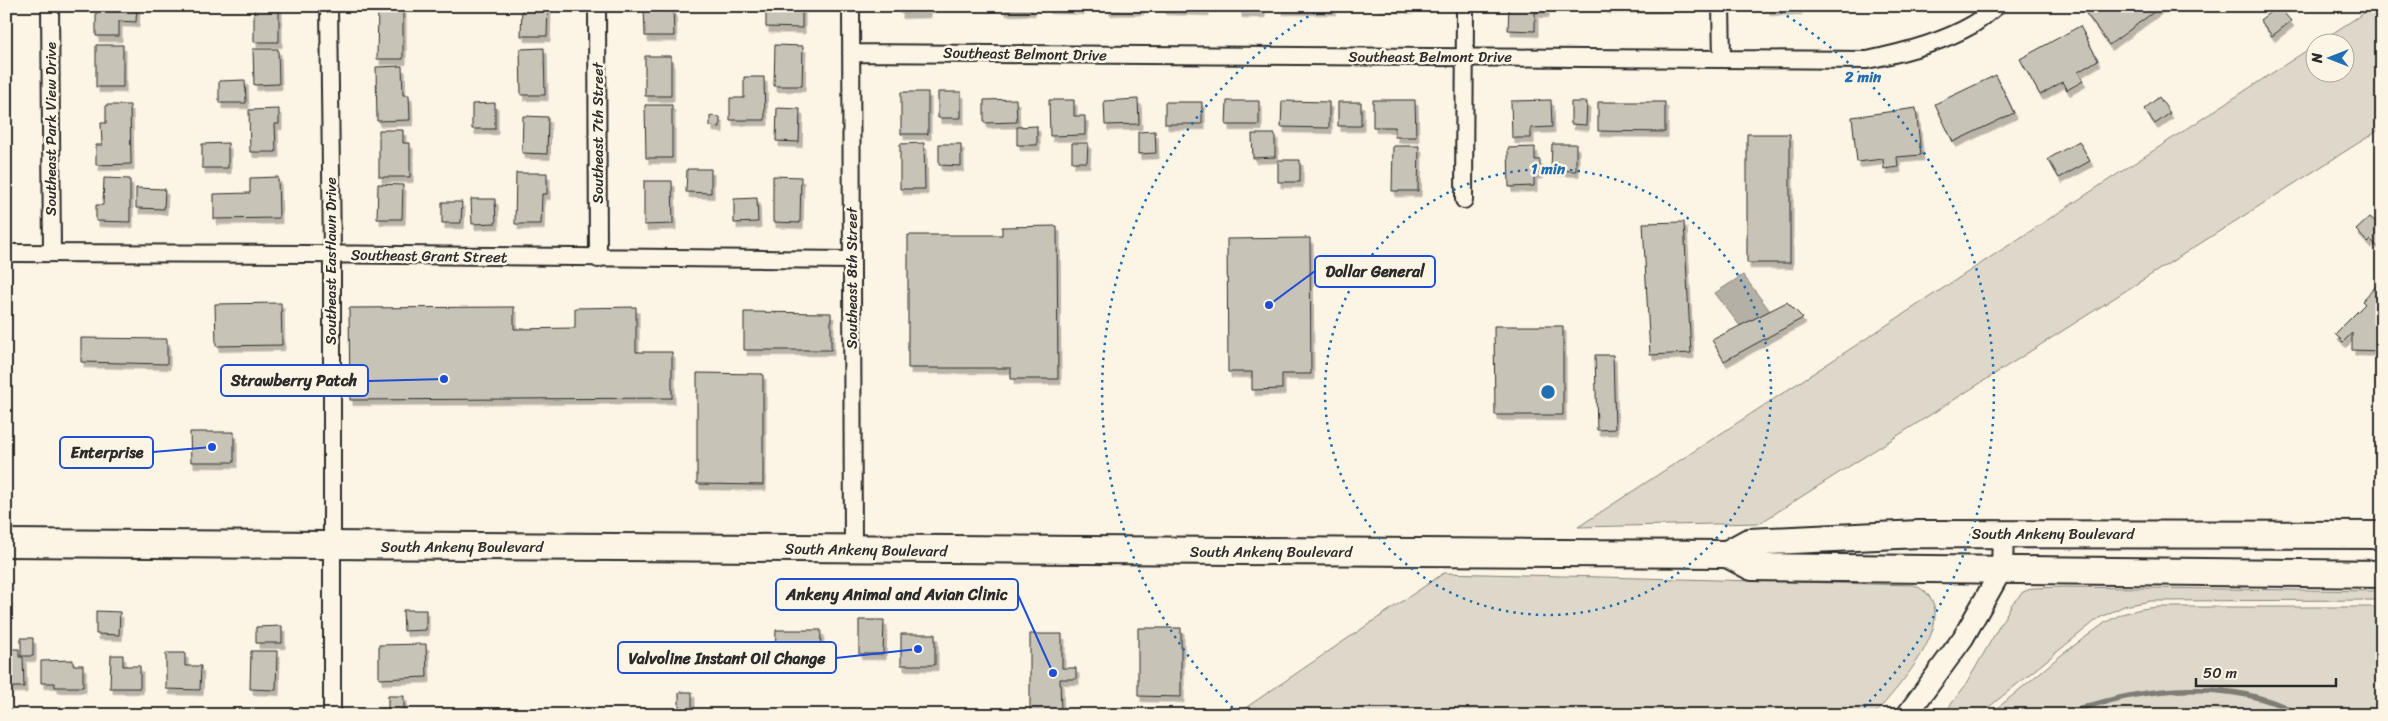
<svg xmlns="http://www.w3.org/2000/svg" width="2388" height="721" viewBox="0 0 2388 721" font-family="Sriracha,sans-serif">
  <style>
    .green { fill: #ded8ca; stroke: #84827a }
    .water { fill: #b4b0a5; stroke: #7d7b74 }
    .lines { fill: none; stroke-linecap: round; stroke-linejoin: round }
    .stream { stroke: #7d7b74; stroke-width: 5.5 }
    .building { fill: #c8c3b7; stroke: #2b2b2b; filter: url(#shadow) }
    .minor-casing { stroke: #2b2b2b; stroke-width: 20 }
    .tertiary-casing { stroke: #2b2b2b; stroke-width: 24 }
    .primary-casing { stroke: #2b2b2b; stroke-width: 30 }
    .minor { stroke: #fcf5e5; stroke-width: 16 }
    .tertiary { stroke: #fcf5e5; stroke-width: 20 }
    .primary { stroke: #fcf5e5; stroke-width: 26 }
    .ring { fill: none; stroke: #1f6fb2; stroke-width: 2.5; stroke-dasharray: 2.5 5 }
    .labels { text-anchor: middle; stroke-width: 5; stroke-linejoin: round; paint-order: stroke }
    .street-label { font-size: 15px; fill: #2b2b2b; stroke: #fcf5e5 }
    .centre { fill: #1f6fb2; stroke: #fcf5e5; stroke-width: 2.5 }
    .ring-label { font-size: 15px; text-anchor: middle; font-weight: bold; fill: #1f6fb2; stroke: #fcf5e5; stroke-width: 5; stroke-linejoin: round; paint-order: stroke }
    .leader { fill: none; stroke: #1d4ed8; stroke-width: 2 }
    .callout-dot { fill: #1d4ed8; stroke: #fcf5e5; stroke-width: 2 }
    .callout { fill: #fcf5e5; stroke: #1d4ed8; stroke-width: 2 }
    .callout-label { font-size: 16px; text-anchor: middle; font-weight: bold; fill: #2b2b2b }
  </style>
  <defs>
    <filter id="shadow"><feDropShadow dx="3" dy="5.5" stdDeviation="0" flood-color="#0004"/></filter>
  </defs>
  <rect width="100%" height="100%" fill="#fcf5e5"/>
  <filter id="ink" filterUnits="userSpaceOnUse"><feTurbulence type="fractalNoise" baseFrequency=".02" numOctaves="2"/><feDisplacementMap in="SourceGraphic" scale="10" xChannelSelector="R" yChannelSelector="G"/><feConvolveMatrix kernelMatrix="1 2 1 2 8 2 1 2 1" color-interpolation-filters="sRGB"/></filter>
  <g filter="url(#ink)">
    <path class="green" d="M2375,6H2382V128L1760,523L1578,527L2315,45L2316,72H2346V42H2319Z
      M1444,573L1914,585C1971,610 1897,688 1874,715H1235Z
      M2064,587L2382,591V600L2151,601L2124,606L2099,618L1979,715H1943L1965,686L2012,604L2023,592L2033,588Z
      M2159,607H2382V715H1989L2060,656L2106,622L2122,614L2141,609Z"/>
    <path class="water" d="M1743,275L1770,311L1740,326L1715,293Z"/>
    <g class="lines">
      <path class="stream" d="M2074,711C2142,687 2236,677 2300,715"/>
    </g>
    <path class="building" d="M96,6H137L136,22L119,21V36H96Z
      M254,6H279V42H254Z
      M522,6H548L547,36H521Z
      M644,6H673L674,36H645Z
      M766,6H802V28L766,27Z
      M900,6H928V12L900,13Z
      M1003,6H1032V10H1003Z
      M1048,6H1082L1081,9L1048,8Z
      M1107,6H1141V9L1107,10Z
      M1163,6H1206V10L1163,9Z
      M1239,6H1262V12H1239Z
      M1280,6H1333V9H1280Z
      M1376,6H1410V8Z
      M1509,6H1546V12H1535V31L1508,30Z
      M1605,6H1670V7L1605,8Z
      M1767,6H1799V9L1767,10Z
      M2081,6H2162L2109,45Z
      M2278,6L2291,21L2272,36L2260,20Z
      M378,7L403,8V59H377Z
      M2080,26L2098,60L2078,72L2083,81L2067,90L2062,82L2040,95L2020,59Z
      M96,45H123V87H96Z
      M775,45L803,46L802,86H774Z
      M544,48L545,95H521L520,49Z
      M253,49H278L279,84L254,85Z
      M645,56H671V96H645Z
      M402,66L403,95H409L410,120L377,121L376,67Z
      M1996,75L2014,113L1953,142L1935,104Z
      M744,77H764L765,120H730V98H744Z
      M245,80L246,103H219V81Z
      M901,92H928V134H901Z
      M938,92H961V118H938Z
      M2159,97L2170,113L2155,124L2144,109Z
      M1016,99L1017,122L984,123V100Z
      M1138,99L1139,124L1105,125L1104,101Z
      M1049,100H1074V116H1085V135L1050,136Z
      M1373,100H1415L1416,137H1395V127H1373Z
      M1551,100L1552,127L1531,128V138H1512L1511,101Z
      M1227,101H1259V125H1226Z
      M1282,101L1329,102V128L1281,127Z
      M1165,102H1202V124H1165Z
      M1338,102H1361V126H1338Z
      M1571,102H1587L1586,125L1571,124Z
      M1598,102H1665V132L1598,131Z
      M495,103V129H472V104Z
      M106,105H130L131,164L96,165V145H102L101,123H106Z
      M645,105H672V158H646Z
      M777,108L800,109L799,142L776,141Z
      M1916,108L1921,155L1897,157L1898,167L1884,169L1883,159L1857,162L1852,117Z
      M279,109V124H275L276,152H250L249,110Z
      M523,116L548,117L547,154L522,153Z
      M710,116L720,117V127L710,126Z
      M1037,126V145H1017V127Z
      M379,130H403V143H410V177H379Z
      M1155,131L1156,153L1138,154V132Z
      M1252,134H1275V157L1253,158Z
      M1747,134H1790V263H1747Z
      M2079,141L2090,161L2059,178L2048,159Z
      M228,143V168H202V144Z
      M924,143L925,189H900V144Z
      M1072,143H1088L1087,162H1072Z
      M939,144H961V166L939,165Z
      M1552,144H1576V171L1551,170Z
      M1393,146H1419L1418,191H1392Z
      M1535,147V160H1540V173L1534,174V186L1509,187L1508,148Z
      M1278,160H1300V182H1278Z
      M687,169H711V193L686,192Z
      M516,173H547V194H542L541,224H515Z
      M773,176L801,177L800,223L773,222Z
      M278,177L279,218L214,219V194L250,193V178Z
      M104,178L130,179V222L96,221V205H103Z
      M644,181H672L673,224L644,225Z
      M378,184L403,185L402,219H377Z
      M136,188L165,189L164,209L136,208Z
      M757,198L758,222L734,223V199Z
      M471,199H495L496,223L472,224Z
      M442,202H462L461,223H442Z
      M2370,217L2382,227V251L2371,240L2368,243L2356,230Z
      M1684,222L1691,353L1650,355L1643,223Z
      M1057,226L1058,379H1011V368H908V235H1002V227Z
      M1310,238L1311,374H1282V389L1252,390V372H1228L1227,239Z
      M2382,280V351L2352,350V333L2343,342L2335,334L2365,304L2362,301Z
      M1787,302L1803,318L1724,361L1712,340Z
      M281,303L282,345L216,346L215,304Z
      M514,307V329L575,328V308L636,307V352H672V398L350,400L349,308Z
      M744,312L831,313V350H744Z
      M1494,326H1563V415H1495Z
      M81,338L167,339V364L81,362Z
      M1595,355H1613L1615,429L1597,430Z
      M697,373L763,374V485L697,484Z
      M190,432H234V462H191Z
      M403,610H426V630L404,631Z
      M96,611L120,612L119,635L96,634Z
      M859,620H884L883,654H859Z
      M282,626V643H256V627Z
      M1138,628H1181V697L1138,696Z
      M776,630H821L820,658H775Z
      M901,634H935V665H901Z
      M1030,634H1062V668H1076V679H1060L1061,715H1030Z
      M21,638H33V656H21Z
      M426,644L427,677L379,679V645Z
      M6,649H19V657H23L24,687H6Z
      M251,651H277L276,690L250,689Z
      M166,653H185V666H201L200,690L166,689Z
      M111,655H123V666H140V688H110Z
      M73,660V665H83V687H55V683H41V661Z
      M679,692H692V712H679Z
      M388,696H404V715H379V709H388Z"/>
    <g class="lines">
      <defs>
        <path id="minor" d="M50,6L52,252
          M329,6L332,254V715
          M597,6L598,259
          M851,6L853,550
          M1721,6L1722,58
          M851,53L1867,60C1902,53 1941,43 1972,25C1981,20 1989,12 1997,6
          M1464,200L1465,6
          M6,253L309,254L851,260"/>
        <path id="tertiary" d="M1907,715L1963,638L2002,569L2003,533"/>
        <path id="primary" d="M6,543L1727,554L1752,567L2382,574
          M1727,554L1749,542L1919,534L2382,535"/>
      </defs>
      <use href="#minor" class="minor-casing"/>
      <use href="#tertiary" class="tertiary-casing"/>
      <use href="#primary" class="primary-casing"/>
      <use href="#minor" class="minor"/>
      <use href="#tertiary" class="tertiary"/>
      <use href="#primary" class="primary"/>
    </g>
  </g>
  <g class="ring">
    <circle cx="1548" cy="392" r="223"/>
    <path d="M1238 713A446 446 0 0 1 1322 8M1774 8A446 446 0 0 1 1858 713"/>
  </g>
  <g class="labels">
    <g class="street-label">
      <text transform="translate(1025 54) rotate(1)" y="5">Southeast Belmont Drive</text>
      <text x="1430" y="62">Southeast Belmont Drive</text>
      <text transform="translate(51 129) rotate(-90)" y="5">Southeast Park View Drive</text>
      <text transform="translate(598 133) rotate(-90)" y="5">Southeast 7th Street</text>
      <text transform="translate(429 256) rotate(1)" y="5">Southeast Grant Street</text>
      <text transform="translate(331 261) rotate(-90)" y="5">Southeast Eastlawn Drive</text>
      <text transform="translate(852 278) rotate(-90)" y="5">Southeast 8th Street</text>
      <text x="2053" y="539">South Ankeny Boulevard</text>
      <text x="462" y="552">South Ankeny Boulevard</text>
      <text transform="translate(866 550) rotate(1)" y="5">South Ankeny Boulevard</text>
      <text x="1271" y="557">South Ankeny Boulevard</text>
    </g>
  </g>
  <circle cx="1548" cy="392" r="8" class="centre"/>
  <g class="ring-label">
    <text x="1863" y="82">2 min</text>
    <text x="1548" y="174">1 min</text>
  </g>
  <path class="leader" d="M1269 305L1315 271M444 379L368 381M212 447L153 452M1053 673L1018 595M918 649L836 658"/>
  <g class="callout-dot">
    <circle cx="1269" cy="305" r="5"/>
    <circle cx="444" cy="379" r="5"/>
    <circle cx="212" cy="447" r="5"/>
    <circle cx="1053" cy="673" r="5"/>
    <circle cx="918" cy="649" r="5"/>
  </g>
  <g class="callout">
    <rect x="1315" y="256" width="120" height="31" rx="5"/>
    <rect x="221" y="365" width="147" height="31" rx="5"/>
    <rect x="60" y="437" width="93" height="31" rx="5"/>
    <rect x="776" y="579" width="242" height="31" rx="5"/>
    <rect x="618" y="642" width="218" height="31" rx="5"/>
  </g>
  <g class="callout-label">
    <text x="1375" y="277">Dollar General</text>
    <text x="294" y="386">Strawberry Patch</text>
    <text x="107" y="458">Enterprise</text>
    <text x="897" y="600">Ankeny Animal and Avian Clinic</text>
    <text x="727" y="664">Valvoline Instant Oil Change</text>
  </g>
  <rect width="2388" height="721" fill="none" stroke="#fcf5e5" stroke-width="25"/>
  <rect x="12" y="12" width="2363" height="696" fill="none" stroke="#2b2b2b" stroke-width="2" filter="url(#ink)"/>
  <g transform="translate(2330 58) rotate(270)"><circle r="24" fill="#fcf5e5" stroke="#a8a49b"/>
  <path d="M0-4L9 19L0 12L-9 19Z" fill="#1f6fb2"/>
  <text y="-8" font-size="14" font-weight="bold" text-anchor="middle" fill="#2b2b2b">N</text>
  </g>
  <path d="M2196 678v8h140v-8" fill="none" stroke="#2b2b2b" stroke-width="2.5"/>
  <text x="2203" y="678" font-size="15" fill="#2b2b2b" stroke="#fcf5e5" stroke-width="4" paint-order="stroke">50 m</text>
</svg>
